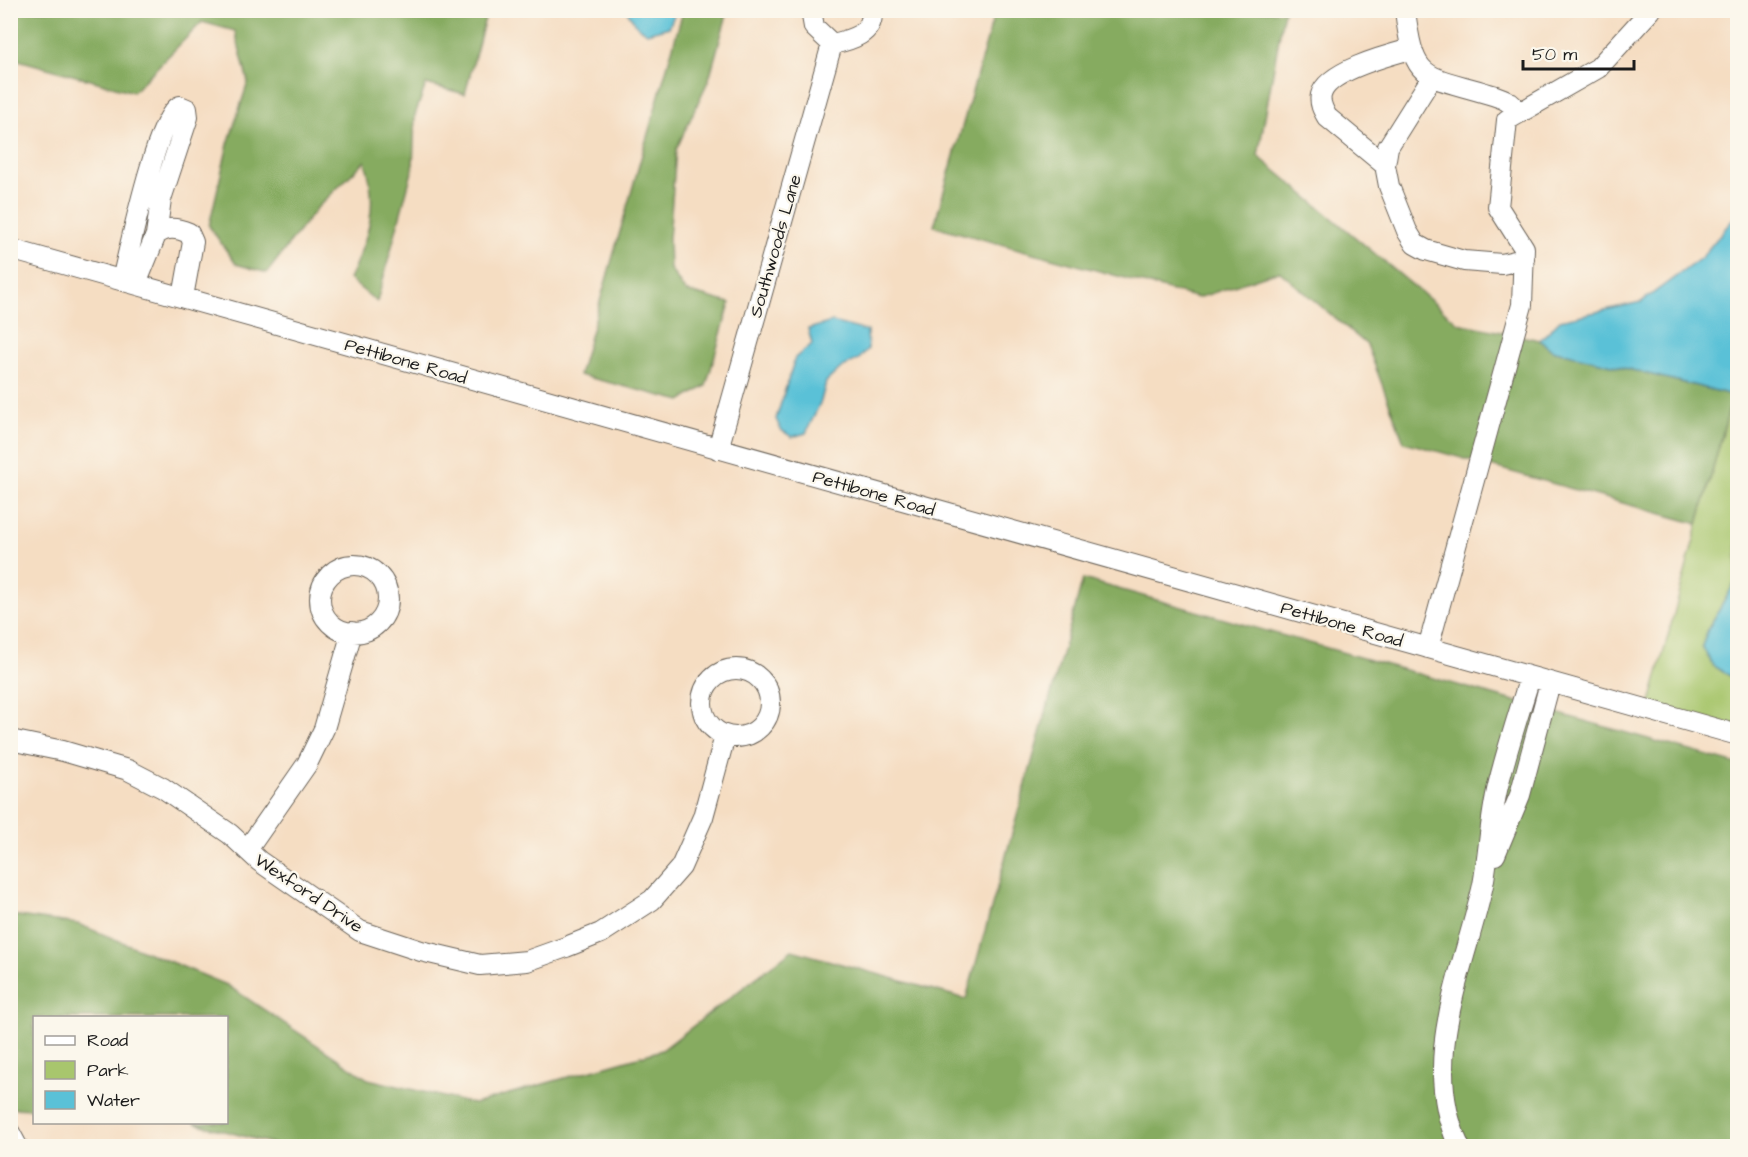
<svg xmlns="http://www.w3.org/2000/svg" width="1748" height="1157" viewBox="0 0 1748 1157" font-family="'Architects Daughter',sans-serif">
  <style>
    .green { fill: #a8c66d; stroke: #627144; stroke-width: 1.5 }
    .forest { fill: #86ab60; stroke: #51643e; stroke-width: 1.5 }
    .water { fill: #5ac1d7; stroke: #3b6e7a; stroke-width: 1.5 }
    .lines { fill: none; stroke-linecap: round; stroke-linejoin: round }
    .minor-casing { stroke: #686056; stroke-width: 22 }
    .minor { stroke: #fff; stroke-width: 20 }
    .labels { text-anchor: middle; stroke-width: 4.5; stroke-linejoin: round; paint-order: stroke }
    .street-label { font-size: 18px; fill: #1c1c1c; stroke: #fbf7ec }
  </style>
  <rect width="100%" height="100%" fill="#fbf7ec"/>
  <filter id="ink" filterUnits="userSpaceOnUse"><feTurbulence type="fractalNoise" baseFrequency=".0167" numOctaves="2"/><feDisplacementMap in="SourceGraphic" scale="12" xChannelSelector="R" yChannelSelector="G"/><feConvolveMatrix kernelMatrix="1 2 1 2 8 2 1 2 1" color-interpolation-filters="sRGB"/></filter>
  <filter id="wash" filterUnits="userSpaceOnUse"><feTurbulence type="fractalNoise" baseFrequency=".008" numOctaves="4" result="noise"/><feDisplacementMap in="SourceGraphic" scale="24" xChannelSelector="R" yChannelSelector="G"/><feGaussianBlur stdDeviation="1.35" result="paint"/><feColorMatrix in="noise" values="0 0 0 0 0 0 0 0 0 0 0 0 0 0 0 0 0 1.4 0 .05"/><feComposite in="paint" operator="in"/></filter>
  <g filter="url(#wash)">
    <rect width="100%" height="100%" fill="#f5ddc2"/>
    <path class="green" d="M1733,395L1737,396V579L1708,629L1713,666L1737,680V735L1648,710Z"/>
    <path class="forest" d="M10,11L11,10L487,11L465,94L426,84L415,115L413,168L377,302L349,279C369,236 379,207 365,161L316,209L267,273L236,264L209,226L228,144L248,82L235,31L202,22L133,92L11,58Z
      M683,11H728L709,79L676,150L669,239L670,269L685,291L730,303L706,386L681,401L579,375Z
      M995,11H1284L1258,156L1458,323L1540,340L1552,350L1733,395L1698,524L1404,442L1367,345L1279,271L1198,298L934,226Z
      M1083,579L1737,764V1146H281L194,1123L226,1122V1018H34V1109L11,1108V915L78,924L227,985L368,1079L474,1104L662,1050L792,950L966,999Z"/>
    <path class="water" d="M627,11V10L676,11L669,27L647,33L637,26Z
      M1737,214V396L1552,350L1540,340L1560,320L1641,302L1701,258Z
      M832,322L867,331L868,349L859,359L841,368L826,382L821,401L806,433L792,437L781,430L776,419L795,358L812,344L808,329Z
      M1737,579V680L1713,666L1702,646L1708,629Z"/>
  </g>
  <g filter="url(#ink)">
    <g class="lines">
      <defs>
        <path id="minor" d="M811,10L814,27L832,44
          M1405,10C1414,84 1424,74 1489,94C1503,98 1511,101 1519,113
          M832,44C851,40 874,34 872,10
          M1432,77L1388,147L1385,165L1389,186L1407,231L1415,244L1426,250L1464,261L1502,264L1524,259
          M1385,165L1327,117C1323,110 1319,103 1321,95C1327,71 1389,55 1411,49
          M10,249L1738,735
          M122,280C129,252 157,115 180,106L187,109L188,117L161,199L156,235
          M136,284L156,235C167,226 177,228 189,233L193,242L183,297
          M718,449L832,44
          M320 599a34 34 0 1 1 68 0a34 34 0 1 1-68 0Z
          M1428,648L1522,305L1524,248L1498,207L1507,120L1598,68L1651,10
          M702 703a34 34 0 1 1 68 0a34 34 0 1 1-68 0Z
          M10,740L63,751L128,770L163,788L230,834L259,861L360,931L421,951L480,965L527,961L566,947L601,933L652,900L681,867L703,817L725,736
          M247,850L307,764L324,729L352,632
          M1495,855L1520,795L1550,683
          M10,1133L17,1146
          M1459,1146C1419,1060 1464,971 1483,885C1489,853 1490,819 1498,786C1507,749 1519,713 1530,677"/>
      </defs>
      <use href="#minor" class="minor-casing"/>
      <use href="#minor" class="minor"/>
    </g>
  </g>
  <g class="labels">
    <g class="street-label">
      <text transform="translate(775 246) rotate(-74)" y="6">Southwoods Lane</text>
      <text transform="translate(406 361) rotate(16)" y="6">Pettibone Road</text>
      <text transform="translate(874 493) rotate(16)" y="6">Pettibone Road</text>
      <text transform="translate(1342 624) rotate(16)" y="6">Pettibone Road</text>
      <text transform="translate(309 893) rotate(34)" y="6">Wexford Drive</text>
    </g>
  </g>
  <rect width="1748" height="1157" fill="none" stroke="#fbf7ec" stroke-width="36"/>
  <rect x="33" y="1016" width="195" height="108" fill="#fbf7ec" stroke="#a29f99" stroke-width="1.5"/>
  <rect x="45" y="1036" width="30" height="9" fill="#ffffff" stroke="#a29f99" stroke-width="1.5"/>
  <text x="87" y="1046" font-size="18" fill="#1c1c1c">Road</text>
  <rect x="45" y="1061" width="30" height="18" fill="#a8c66d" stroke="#a29f99" stroke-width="1.5"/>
  <text x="87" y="1076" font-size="18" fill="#1c1c1c">Park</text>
  <rect x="45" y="1091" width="30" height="18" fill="#5ac1d7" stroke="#a29f99" stroke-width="1.5"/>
  <text x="87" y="1106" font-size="18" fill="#1c1c1c">Water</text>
  <path d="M1523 60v9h111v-9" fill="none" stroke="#1c1c1c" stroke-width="3"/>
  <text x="1532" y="60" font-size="18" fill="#1c1c1c" stroke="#fbf7ec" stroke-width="4.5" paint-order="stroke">50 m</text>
</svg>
